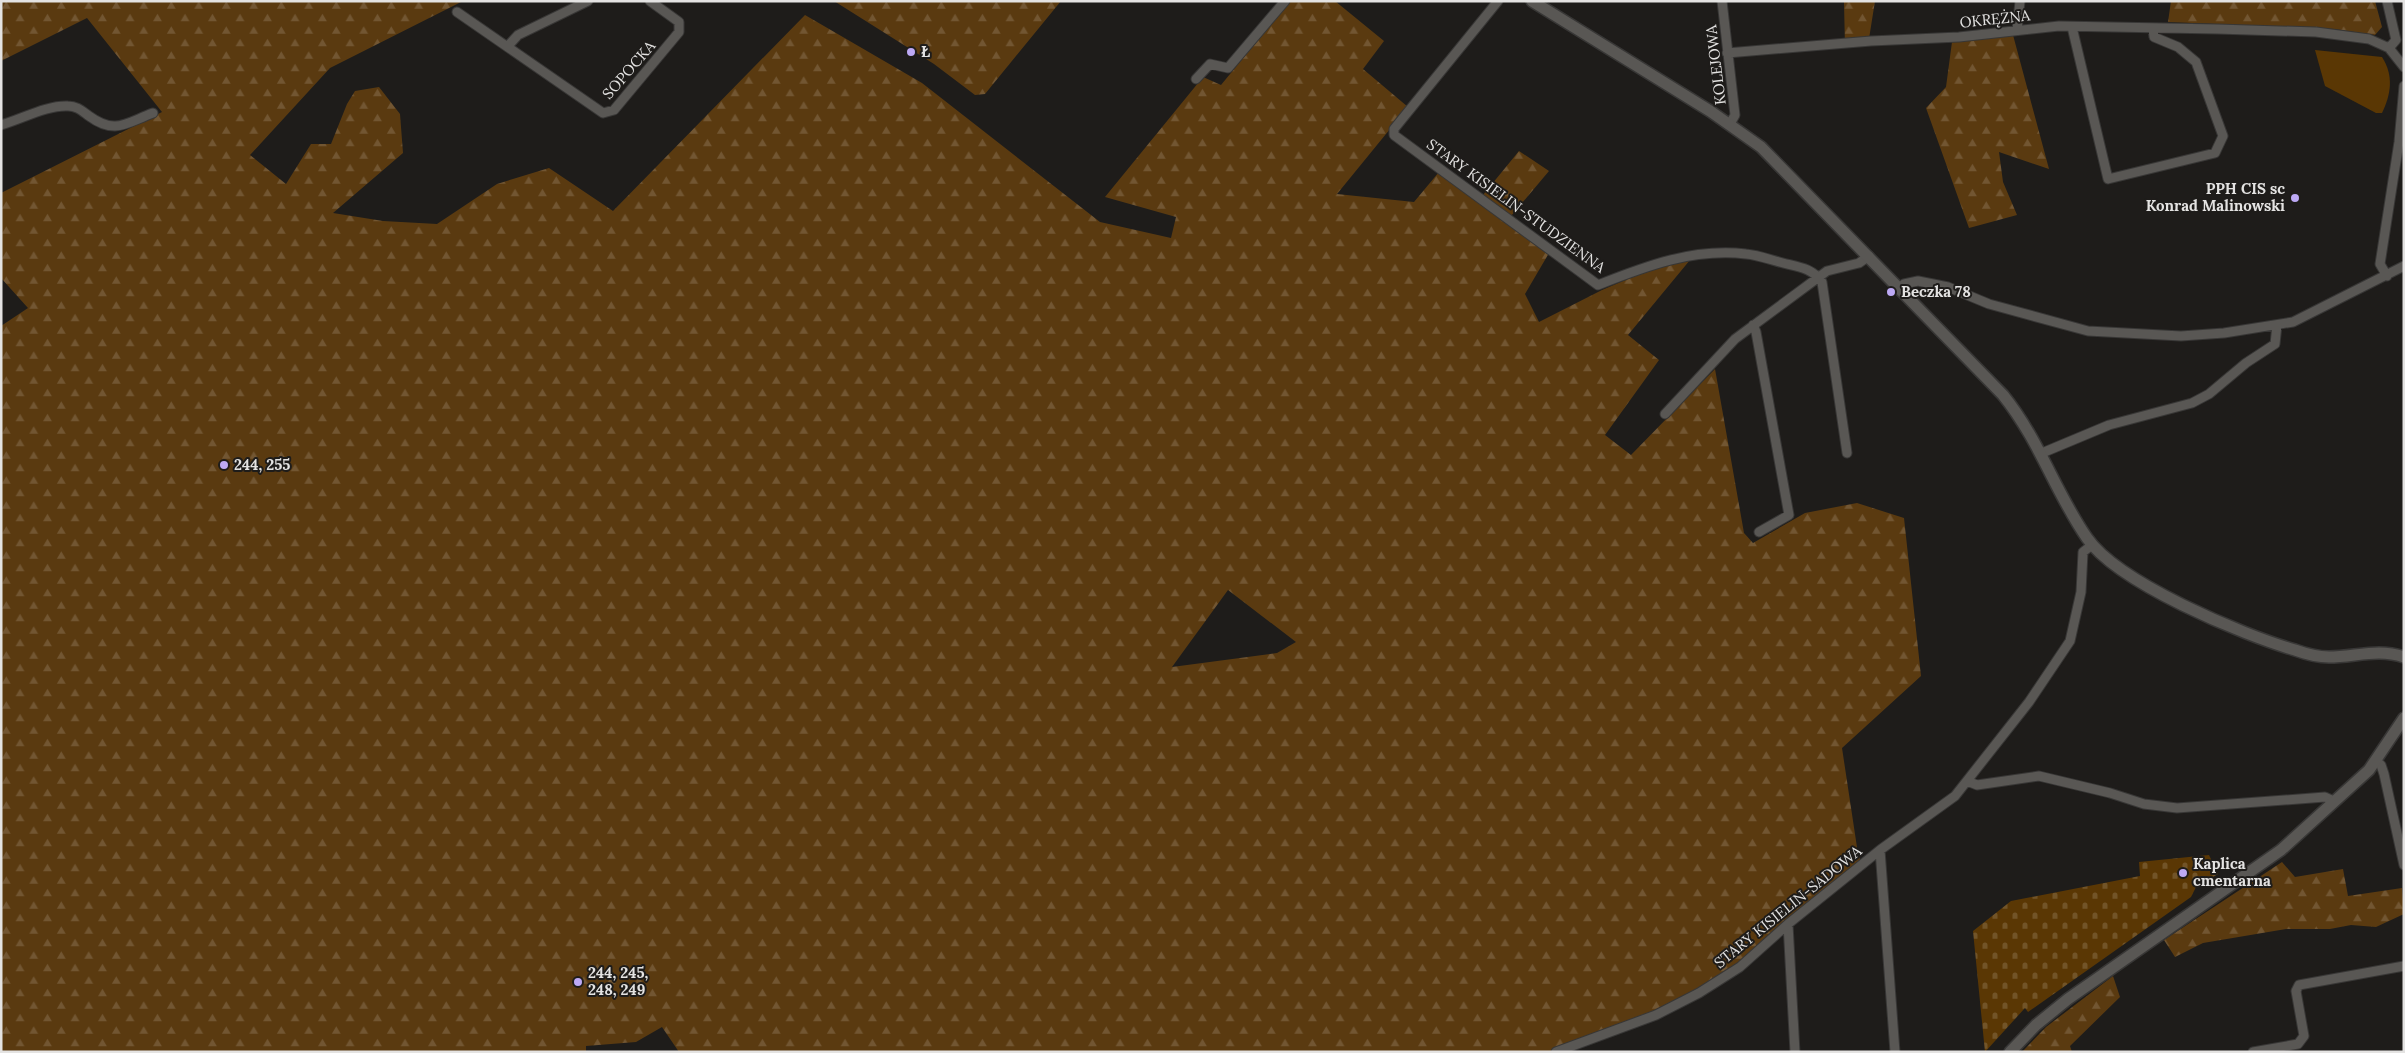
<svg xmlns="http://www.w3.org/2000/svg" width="2405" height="1053" viewBox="0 0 2405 1053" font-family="Lora,serif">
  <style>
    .forest { fill: url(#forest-firs); fill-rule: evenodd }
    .cemetery { fill: url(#cemetery-stones) }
    .pitch { fill: #5a3704 }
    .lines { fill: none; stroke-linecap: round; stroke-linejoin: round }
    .minor-casing { stroke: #383736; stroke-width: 11 }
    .tertiary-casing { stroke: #383736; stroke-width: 14 }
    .minor { stroke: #595754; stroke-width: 9 }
    .tertiary { stroke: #595754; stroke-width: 11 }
    .poi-dot { fill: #bda9f5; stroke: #1e1c1a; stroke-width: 2 }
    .labels { text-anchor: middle; stroke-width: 4; stroke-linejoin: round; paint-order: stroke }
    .street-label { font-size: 15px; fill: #e4e3e2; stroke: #1e1c1a }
    .poi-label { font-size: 15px; font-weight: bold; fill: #e4e3e2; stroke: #1e1c1a; text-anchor: start }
  </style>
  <defs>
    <pattern id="forest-firs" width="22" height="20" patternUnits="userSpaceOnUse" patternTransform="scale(1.25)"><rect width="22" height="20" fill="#5a3a10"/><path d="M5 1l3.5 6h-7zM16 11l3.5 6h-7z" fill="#725632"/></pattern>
    <pattern id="cemetery-stones" width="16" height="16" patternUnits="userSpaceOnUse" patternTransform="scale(1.25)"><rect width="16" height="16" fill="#5a3704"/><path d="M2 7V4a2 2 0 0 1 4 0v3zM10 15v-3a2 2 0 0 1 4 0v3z" fill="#725428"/></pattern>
  </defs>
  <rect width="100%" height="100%" fill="#1e1c1a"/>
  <path class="forest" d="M1,1H463L330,68L250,155L286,184L311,144H331L347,104L355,91L379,87L400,114L403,153L333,213L383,221L437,224L497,184L549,168L613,211L805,15L922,83L1100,222L1171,238L1176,217L1105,197L1203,77L1221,85L1290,1H1335L1384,41L1363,69L1408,107L1337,194L1414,202L1439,172L1483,195L1519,151L1549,171L1506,222L1549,253L1525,294L1539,322L1602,290L1649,270L1690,260L1628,335L1659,360L1605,435L1631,455L1715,369L1744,533L1753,543L1805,513L1857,503L1904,518L1921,676L1842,748L1858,854L1862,864L1708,991L1552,1052H679L662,1027L636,1042L586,1046V1052H1V326L28,308L1,278V193L162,112L87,18L1,61ZM1228,590L1296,642L1277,653L1172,667Z
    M834,1H1061L985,94L975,95L934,64Z
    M1875,1L1868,45L1845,47L1844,2Z
    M2171,1H2375L2382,27L2375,35L2334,29L2168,22Z
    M2013,35L2049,169L1999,152L2003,182L2017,215L1969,228L1926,108L1946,87L1952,42Z
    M2282,862L2295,877L2343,869L2348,896L2402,888L2404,914L2376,927L2351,925L2330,929H2286L2203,943L2175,957L2164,940Z
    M2113,976L2120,997L2070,1046L2072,1052H2022L2046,1027Z"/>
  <path class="cemetery" d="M2209,855L2218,874L2196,887L2191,897L2028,1012L2025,1008L1985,1052L1973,931L2011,901L2140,876L2139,862Z"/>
  <path class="pitch" d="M2315,50L2382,57C2394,76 2391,94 2382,113H2376L2325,86Z"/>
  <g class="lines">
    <defs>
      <path id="minor" d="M1498,1L1394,129V135L1598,285C1646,266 1693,248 1746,254C1758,255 1771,260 1783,263C1799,267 1812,268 1822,282L1847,453
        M1722,1L1735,115L1730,124
        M2387,1L2396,40L2389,48
        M457,12L603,113L614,110L679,32V22L650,1
        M2072,27L2108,179L2215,153L2223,136L2196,62L2178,47L2154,37L2153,29
        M2017,30L2020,1
        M508,46L518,35L588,1
        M1727,53L1871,41L1959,37L2059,26L2217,29L2316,32L2369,39L2389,48L2404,67
        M1196,79L1210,64L1228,68L1285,1
        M1,125C22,119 47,105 68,106C77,106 82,111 89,116C115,135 126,123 153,113
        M2387,276L2380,264L2399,142L2404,86
        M1900,288L1904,284L1918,281L1948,287L1989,304L2088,331L2181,336L2224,333L2293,322L2404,266
        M1753,325L1756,332L1789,515L1759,532
        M1665,414L1735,339L1827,271L1859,263L1869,256
        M2042,453L2109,425L2192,403L2209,394L2246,363L2275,344L2277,325
        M2376,761L2381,765L2384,774L2404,865
        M1967,781L1977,785L2039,776L2110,793L2144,804L2177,808L2325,797L2334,801
        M1880,850L1895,1052
        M1788,924L1795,1052
        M1556,1052L1656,1015L1699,993L1740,967L1788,924L1880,850L1955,796L2029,702L2070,641L2081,592L2083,552L2092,545
        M2253,1052L2298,1044L2304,1036L2296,991L2299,985L2404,966"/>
      <path id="tertiary" d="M1532,1L1710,111L1761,147L2003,395C2040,441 2055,492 2087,538C2118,583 2243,635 2295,650C2306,654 2317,657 2329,657C2355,657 2378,648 2404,657
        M2010,1052L2036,1025L2068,999L2281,850L2369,770L2404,718"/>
    </defs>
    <use href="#minor" class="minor-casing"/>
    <use href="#tertiary" class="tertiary-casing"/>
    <use href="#minor" class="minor"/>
    <use href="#tertiary" class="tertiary"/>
  </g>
  <g class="poi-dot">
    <circle cx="911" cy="52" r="5"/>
    <circle cx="2295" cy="198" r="5"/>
    <circle cx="1891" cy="292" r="5"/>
    <circle cx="224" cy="465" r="5"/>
    <circle cx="2183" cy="873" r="5"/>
    <circle cx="578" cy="982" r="5"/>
  </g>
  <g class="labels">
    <g class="street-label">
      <text transform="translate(1995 19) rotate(-6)" y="5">OKRĘŻNA</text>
      <text transform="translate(1716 65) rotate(-97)" y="5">KOLEJOWA</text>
      <text transform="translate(629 70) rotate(-49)" y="5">SOPOCKA</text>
      <text transform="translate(1516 206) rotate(36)" y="5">STARY KISIELIN-STUDZIENNA</text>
      <text transform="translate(1788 907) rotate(-39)" y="5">STARY KISIELIN-SADOWA</text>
    </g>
    <g class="poi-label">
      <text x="921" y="57">Ł</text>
      <text x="2285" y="194" text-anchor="end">PPH CIS sc<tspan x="2285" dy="17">Konrad Malinowski</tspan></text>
      <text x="1901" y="297">Beczka 78</text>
      <text x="234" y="470">244, 255</text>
      <text x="2193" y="869">Kaplica<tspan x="2193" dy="17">cmentarna</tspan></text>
      <text x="588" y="978">244, 245,<tspan x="588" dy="17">248, 249</tspan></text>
    </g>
  </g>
  <rect width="2405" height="1053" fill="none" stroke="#e4e3e2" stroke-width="5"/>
</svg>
